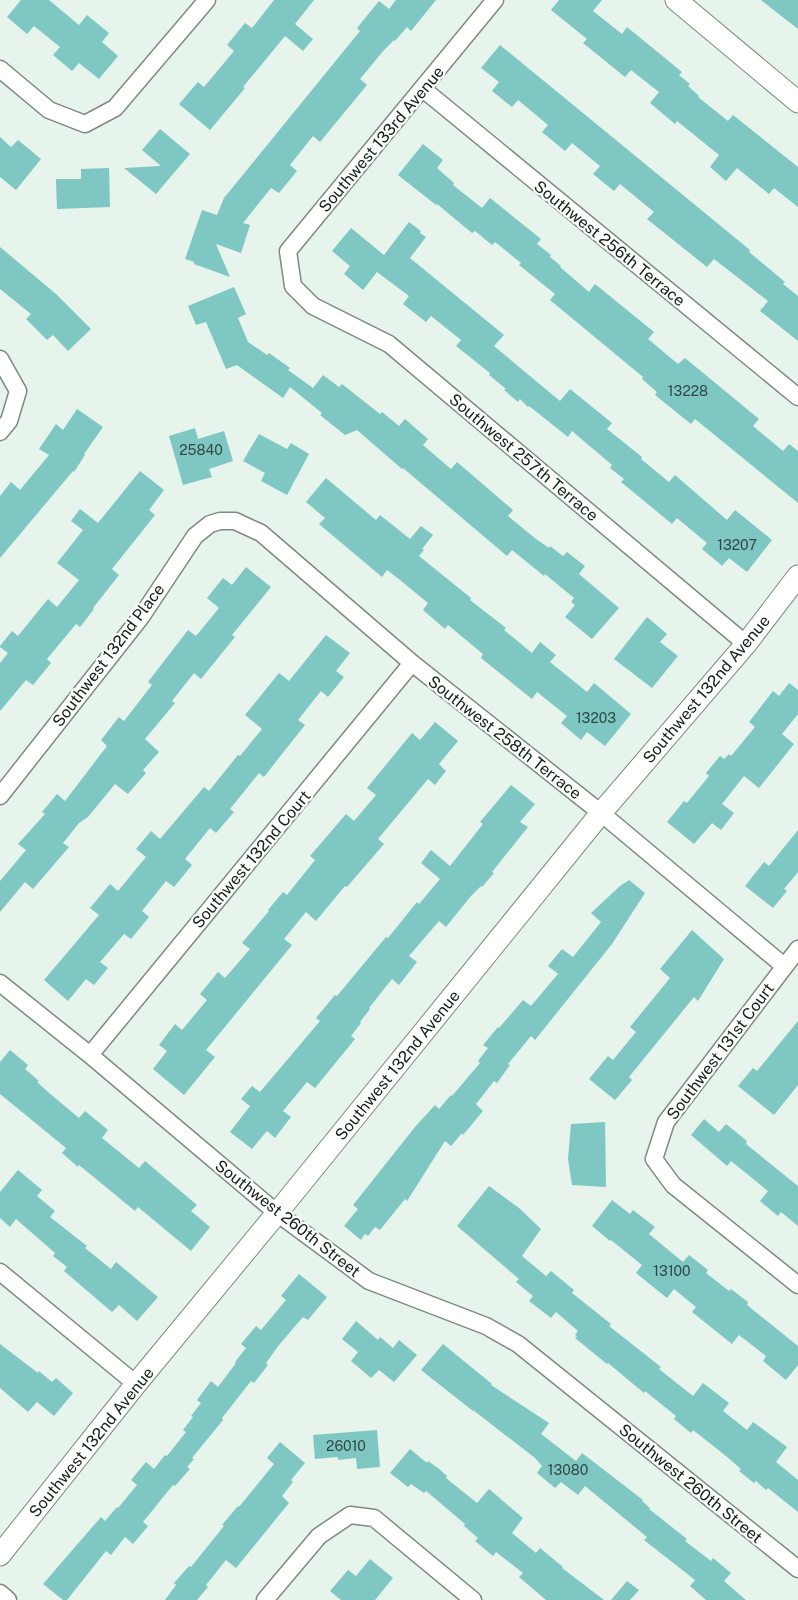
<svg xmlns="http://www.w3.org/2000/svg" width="798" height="1600" viewBox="0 0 798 1600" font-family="'Public Sans',sans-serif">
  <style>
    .building { fill: #7ec7c3 }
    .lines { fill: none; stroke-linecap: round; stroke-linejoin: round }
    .minor-casing { stroke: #7e8a82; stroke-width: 19 }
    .tertiary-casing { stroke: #7e8a82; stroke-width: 23 }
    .minor { stroke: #fff; stroke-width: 16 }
    .tertiary { stroke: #fff; stroke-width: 21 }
    .labels { text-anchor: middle; stroke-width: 4.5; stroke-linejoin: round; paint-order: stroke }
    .number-label { font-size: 14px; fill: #324844 }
    .street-label { font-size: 16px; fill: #181d1a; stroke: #f9fffb }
  </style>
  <rect width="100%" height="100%" fill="#e6f4eb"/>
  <path class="building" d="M21,0H49L79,25L87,15L109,33L102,42L118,56L99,79L79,63L72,71L53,55L60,47L34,26L27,34L7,17Z
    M274,0H314L295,24L313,39L303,51L285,36L243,87L245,88L210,130L179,104L198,82L204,87L234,51L227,45L245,23L252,28Z
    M396,0H436L411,31L407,27L395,41L394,40L384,50L360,79L367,85L320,142L313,136L290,165L297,171L279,193L271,188L243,223L250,225L241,253L216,244L230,277L194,264V262L185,259L202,210L217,215L224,198L360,31L357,28L379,1L389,9Z
    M559,0H602L593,11L622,34L627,27L682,72L679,75L690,84L688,86L699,96L698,97L728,121L733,115L798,167V207L774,188L769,194L737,168L726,181L710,167L719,155L677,121L675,124L650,103L659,92L631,70L625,77L583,43L587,39L551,10Z
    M761,0H798V29L780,15Z
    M500,45L750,250L749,252L785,282L783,284L798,296V341L760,311L768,301L714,259L707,267L647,219L654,212L620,184L614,191L593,174L600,166L572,143L565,151L542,132L548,125L518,100L512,107L492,91L499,82L481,68Z
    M160,129L190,154L156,194L124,168L161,166L142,150Z
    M0,137L11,147L18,140L41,159L16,190L0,177Z
    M423,144L443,160L437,168L454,183L453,185L482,208L490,198L541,239L537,244L551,255L550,257L561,266L560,267L589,292L595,284L654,332L648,339L678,364L685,358L759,419L753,426L783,451L789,444L798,451V503L695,419L691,424L655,395L657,392L642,379L643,377L550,300L555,294L519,265L521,263L495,242L492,245L475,231L472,233L437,204L436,205L398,175Z
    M109,168L110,207L57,209L56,179H81V169Z
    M409,222L421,231L420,233L426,237L410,258L504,335L494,346L560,401L570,389L612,423L607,429L642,457L641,459L669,482L675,475L727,520L735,510L772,540L747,572L729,558L722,566L720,564L702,549L707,543L677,518L672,524L621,482L624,479L610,468L612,465L572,431L568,437L529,406L528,407L520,399L518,402L504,390L506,389L489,375L490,373L456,346L461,340L431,316L426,322L403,304L409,296L377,272L363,290L344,274L350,266L332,251L351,228L384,255Z
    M0,247L56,294L91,329L68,351L53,335L47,340L26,319L31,314L0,289Z
    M234,287L246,314L238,318L248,342L267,355L269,353L290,368L288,370L313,388L323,375L339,387L342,384L380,414L382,412L399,426L405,419L428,439L423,445L451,469L457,462L513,510L508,516L536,539L549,548L550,546L563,556L567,552L585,566L579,574L619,608L592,639L565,617L575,605L571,602L574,598L545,574L544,576L512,550L507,556L403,468L402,469L357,430L345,435L320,415L322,413L290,387L283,398L237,365L226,369L206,322L196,325L188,306Z
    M77,409L103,427L84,454L85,455L74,472L73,471L0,558V496L11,482L20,490L49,455L39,449L56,424L63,430Z
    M195,428L198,439L224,431L233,461L209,469L212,477L183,485L169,436Z
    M259,434L287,449L291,443L309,454L287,495L261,481L265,473L243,461Z
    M140,471L164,490L149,510L155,515L112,569L119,575L93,608L94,609L80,627L76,624L47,659L51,663L33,685L26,680L0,711V663L8,653L0,647V646L12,631L18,636L48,599L57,607L79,580L57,563L83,530L71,521L80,509L98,523Z
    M326,478L376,520L380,515L410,539L421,526L433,535L422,549L424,550L419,556L471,598L470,600L506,628L504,630L532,653L540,642L556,655L550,662L587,692L594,683L631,714L605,746L587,732L581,740L561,723L567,716L537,692L532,699L481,658L483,654L448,625L445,629L423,610L428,603L400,580L387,570L382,577L319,524L325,518L306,502Z
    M246,567L271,587L232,635L235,637L201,679L194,673L172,701L175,703L145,739L159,752L143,770L146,773L128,794L115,784L88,817L79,823L63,843L69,847L33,889L25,882L0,912V881L26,850L18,844L45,814L42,812L57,794L65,801L107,746L101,740L119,717L124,721L152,685L148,682L188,630L196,636L219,608L207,598L223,578L232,585Z
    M647,617L667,634L660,642L678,656L652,688L614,659Z
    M326,635L350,653L336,671L344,677L328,697L321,691L298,720L305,725L278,759L264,777L259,773L230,809L234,812L216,833L210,828L185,859L192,865L174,887L166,881L142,911L149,917L131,939L124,934L100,962L108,968L94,985L86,979L68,1001L44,980L99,915L90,908L110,884L118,891L146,857L136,849L151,831L160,839L204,787L209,791L238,755L240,756L262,729L245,715L279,673L289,681Z
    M789,683L798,690V714L782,734L794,744L759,788L744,776L722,804L734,813L721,830L712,823L694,844L667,822L684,801L687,803L709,776L706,773L720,756L724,759L729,754L731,756L755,727L749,722L773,691L779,696Z
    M435,722L458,741L439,764L446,771L435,785L428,779L378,839L384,844L347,887L345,886L316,921L306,912L284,939L292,945L206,1050L215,1057L184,1095L153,1069L167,1051L159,1045L175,1024L182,1030L207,1000L200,994L218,972L225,978L250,949L242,943L269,911L268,910L283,892L287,895L315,860L310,856L346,814L354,821L376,795L367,788L412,733L420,740Z
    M511,785L535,804L520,822L528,827L492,872L494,873L482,887L481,886L471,896L446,927L439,921L409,956L417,962L399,985L392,979L369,1008L370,1009L360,1022L361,1023L351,1036L355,1039L315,1088L307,1082L283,1111L291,1117L275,1138L267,1131L252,1149L230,1132L250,1106L241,1099L252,1086L260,1092L320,1021L316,1018L335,995L337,996L386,937L388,938L417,902L419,904L440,879L421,863L431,850L450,866L483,824L480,822Z
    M798,830V872L784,889L787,891L773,908L745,886L764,862L769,866Z
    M629,880L645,893L612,944L535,1040L531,1036L508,1064L510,1065L497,1083L494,1081L476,1104L483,1111L463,1135L462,1133L451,1146L445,1141L407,1201L405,1199L380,1230L375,1227L368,1236L365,1234L361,1240L344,1226L358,1209L353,1205L415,1127L435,1105L439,1109L451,1095L452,1096L480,1063L478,1061L488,1048L483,1045L498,1027L499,1028L523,1000L531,1006L558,974L548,966L562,949L573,957L601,922L591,913L620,886Z
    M692,930L724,959L698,1001L694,997L629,1077L632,1080L615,1100L589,1079L608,1056L613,1060L636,1032L630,1027L670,978L660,969Z
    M798,1021V1085L774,1115L738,1086L753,1068L757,1071Z
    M10,1050L28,1065L25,1069L39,1081L37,1082L48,1092L79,1118L85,1111L108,1130L102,1138L139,1168L145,1161L197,1205L191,1211L210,1227L191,1251L138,1207L135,1211L79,1165L78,1167L62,1153L66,1148L0,1094V1062Z
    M704,1119L719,1132L726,1124L747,1141L746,1144L798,1186V1226L781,1212L778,1216L760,1201L768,1191L731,1161L727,1166L691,1135Z
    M605,1122L606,1187L572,1185L568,1159L571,1124Z
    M18,1170L42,1190L37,1196L55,1211L50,1217L87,1246L85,1248L111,1269L116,1262L158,1297L137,1321L119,1305L112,1312L64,1271L67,1267L53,1256L55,1253L16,1219L10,1227L0,1218V1192Z
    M489,1186L519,1208L541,1229L522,1256L546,1276L551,1271L574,1290L572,1293L611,1324L609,1326L661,1367L659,1369L693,1396L703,1383L729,1403L723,1411L747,1430L753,1422L787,1447L776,1462L798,1480V1512L768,1488L766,1490L756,1481L754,1483L739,1471L741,1469L726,1456L693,1430L691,1433L674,1419L676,1416L645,1391L644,1393L608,1363L607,1364L575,1338L577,1336L575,1335L578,1331L556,1312L551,1318L529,1301L533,1296L516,1282L519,1279L457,1226Z
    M612,1200L630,1214L633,1210L655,1227L649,1234L683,1262L689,1255L708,1270L706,1273L729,1291L731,1289L748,1302L747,1305L798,1346V1365L786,1380L763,1361L766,1356L739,1335L732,1344L692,1312L696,1307L674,1289L667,1298L636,1273L642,1265L611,1240L610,1241L592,1226Z
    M299,1274L327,1297L308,1320L303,1317L279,1345L266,1363L268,1365L254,1383L251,1381L222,1418L223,1420L192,1458L194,1459L187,1467L190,1469L175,1486L173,1485L143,1522L148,1526L133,1544L125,1537L111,1555L106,1551L67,1600H63L43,1584L101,1517L105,1521L117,1507L118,1508L137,1485L131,1480L146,1462L154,1469L165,1455L167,1456L186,1432L183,1430L193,1417L191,1416L201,1403L197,1400L211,1381L218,1387L236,1363L235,1362L246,1348L241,1344L256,1326L261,1330L286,1300L281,1296Z
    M356,1321L378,1340L380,1337L393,1348L399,1340L417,1355L394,1382L379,1370L371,1378L351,1361L358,1352L342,1339Z
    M0,1344L38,1373L39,1371L52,1382L56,1378L73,1393L54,1416L37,1402L28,1412L0,1388Z
    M443,1344L492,1384L491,1385L549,1423L541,1434L576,1461L582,1453L643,1500L642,1501L650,1508L649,1509L687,1539L685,1541L711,1561L713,1558L731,1573L724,1581L746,1600H706L690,1586L695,1580L644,1540L647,1537L585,1486L578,1495L561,1482L555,1488L537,1473L542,1466L535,1458L473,1410V1411L421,1370Z
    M377,1430L380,1467L357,1469L356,1458L338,1460V1457L315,1459L313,1435Z
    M280,1442L305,1463L291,1480L293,1482L282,1496L289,1503L236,1568L226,1560L206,1585L208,1587L197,1600H165L176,1585L174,1583L189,1566L191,1567L224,1526L222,1525L238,1506L239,1507L274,1464L267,1458Z
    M410,1449L427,1463L428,1461L438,1468L447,1476L446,1478L477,1503L489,1489L523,1518L512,1533L536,1553L540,1548L563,1567L562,1568L604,1600H546L519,1577L523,1573L496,1552L493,1556L475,1541L478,1538L464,1526L465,1524L445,1507L426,1491L424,1493L411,1484L408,1487L390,1473Z
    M370,1559L393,1578L375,1600H341L330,1591L348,1570L356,1576Z
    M627,1581L639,1590L630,1600H611Z"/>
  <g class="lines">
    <defs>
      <path id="minor" d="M495,0L288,251L293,286L313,306L389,344L746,644
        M0,69L49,110L85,124L115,108L207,0
        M423,89L798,397
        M0,359L18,391L9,421L0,432
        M0,796L141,617L195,536L210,524L220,521H235L261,533L412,663L601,813L784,966
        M798,949L666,1122L654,1159L673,1185L798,1285
        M0,983L90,1055L277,1213L369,1281L486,1326L518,1344L798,1569
        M90,1055L412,663
        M0,1272L136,1384
        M0,1593L8,1600
        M265,1600L319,1536L350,1515L374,1518L473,1600"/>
      <path id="tertiary" d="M676,0L798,102
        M0,1555L136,1384L277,1213L601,813L746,644L798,576"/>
    </defs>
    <use href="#minor" class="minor-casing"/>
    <use href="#tertiary" class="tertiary-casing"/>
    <use href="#minor" class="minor"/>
    <use href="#tertiary" class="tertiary"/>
  </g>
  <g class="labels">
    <g class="number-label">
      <text x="688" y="396">13228</text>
      <text x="201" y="455">25840</text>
      <text x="737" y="550">13207</text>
      <text x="596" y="723">13203</text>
      <text x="672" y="1276">13100</text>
      <text x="346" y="1451">26010</text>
      <text x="568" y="1475">13080</text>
    </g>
    <g class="street-label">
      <text transform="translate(381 139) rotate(-50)" y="6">Southwest 133rd Avenue</text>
      <text transform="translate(610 243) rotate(39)" y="6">Southwest 256th Terrace</text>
      <text transform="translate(524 457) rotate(40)" y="6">Southwest 257th Terrace</text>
      <text transform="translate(108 655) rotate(-53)" y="6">Southwest 132nd Place</text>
      <text transform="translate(706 689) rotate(-50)" y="6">Southwest 132nd Avenue</text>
      <text transform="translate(505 737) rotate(38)" y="6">Southwest 258th Terrace</text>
      <text transform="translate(251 859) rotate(-50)" y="6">Southwest 132nd Court</text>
      <text transform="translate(720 1051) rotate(-53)" y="6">Southwest 131st Court</text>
      <text transform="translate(397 1065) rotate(-51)" y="6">Southwest 132nd Avenue</text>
      <text transform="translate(288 1218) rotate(38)" y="6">Southwest 260th Street</text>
      <text transform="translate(91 1442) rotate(-51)" y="6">Southwest 132nd Avenue</text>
      <text transform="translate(691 1483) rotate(39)" y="6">Southwest 260th Street</text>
    </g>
  </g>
</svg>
